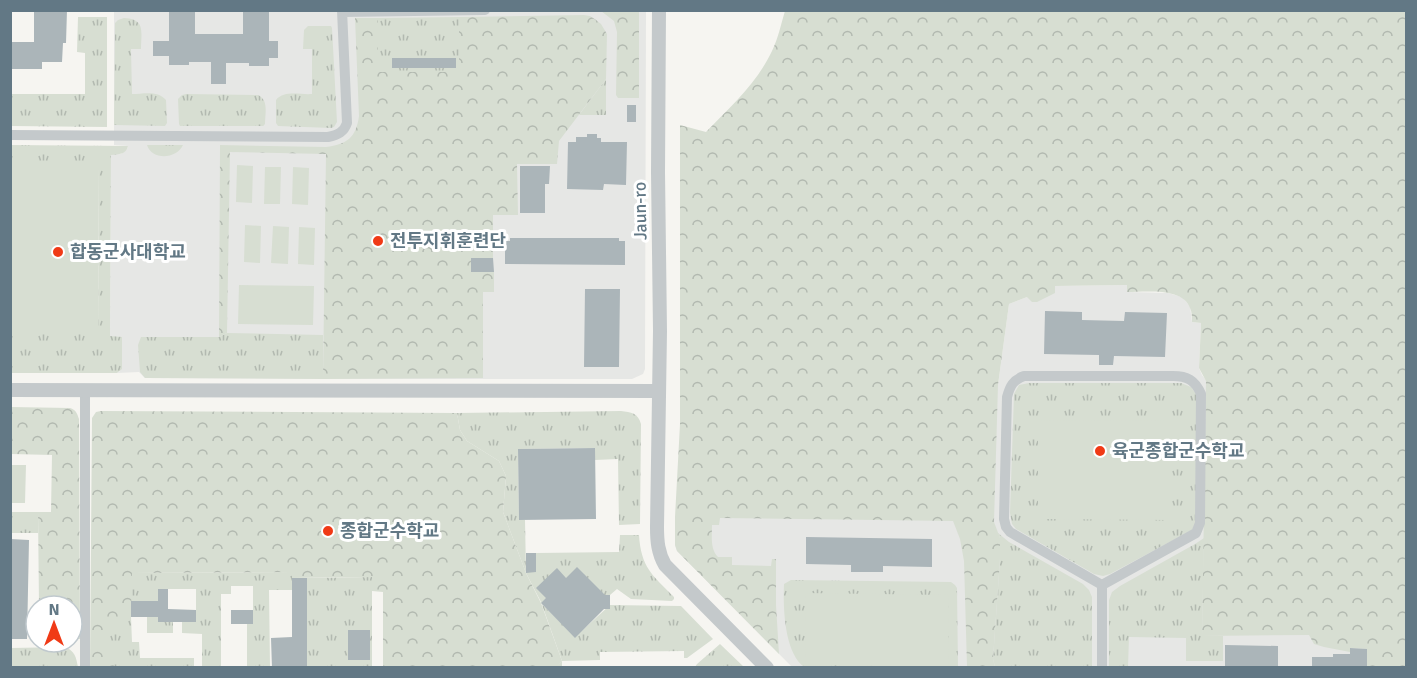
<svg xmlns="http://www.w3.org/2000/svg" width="1417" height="678" viewBox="0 0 1417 678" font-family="Signika,'Noto Sans KR',sans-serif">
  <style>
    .built { fill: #e6e7e5 }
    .grass { fill: url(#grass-tufts) }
    .forest { fill: url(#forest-crowns) }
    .pitch { fill: #d7ded2 }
    .building { fill: #abb5b9 }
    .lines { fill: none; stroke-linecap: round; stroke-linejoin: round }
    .minor { stroke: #c4c9cb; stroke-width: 10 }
    .tertiary { stroke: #c4c9cb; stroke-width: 14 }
    .poi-dot { fill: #f03a16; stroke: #fff; stroke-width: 2 }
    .labels { text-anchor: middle; stroke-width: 6; stroke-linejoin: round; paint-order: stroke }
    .street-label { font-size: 18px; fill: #627885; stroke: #fff }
    .poi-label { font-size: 18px; font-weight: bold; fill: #627885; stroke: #fff; text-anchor: start }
  </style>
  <defs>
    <pattern id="grass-tufts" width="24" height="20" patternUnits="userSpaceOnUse" patternTransform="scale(1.5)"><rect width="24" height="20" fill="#d7ded2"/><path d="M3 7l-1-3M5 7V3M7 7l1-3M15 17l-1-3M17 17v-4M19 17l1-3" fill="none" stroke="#b2b9b0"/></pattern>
    <pattern id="forest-crowns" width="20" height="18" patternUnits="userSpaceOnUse" patternTransform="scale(1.5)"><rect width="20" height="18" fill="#d7ded2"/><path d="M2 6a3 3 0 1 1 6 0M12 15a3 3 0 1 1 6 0" fill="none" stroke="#b2b9b0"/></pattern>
  </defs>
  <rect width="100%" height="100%" fill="#f6f5f1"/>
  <path class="built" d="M114,11H646L645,369L643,374L632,379H323L145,378L139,372L117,373L120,371L110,336L111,154H121L127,149L128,146L114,145Z
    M1127,285L1128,292L1168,293L1182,297L1190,306L1192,322L1201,323L1199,368L1202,375L1406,634V667H792L677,551L675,545V517L753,518L998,385L1009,304L1055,286Z"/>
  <path class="grass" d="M78,17H107V127L11,126V94H85V53L77,52Z
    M459,17L460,72H378V18Z
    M124,18C146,19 141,32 141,49H131L132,94C143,94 158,90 166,100L167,123L165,126L114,125L115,23L118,20Z
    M308,26H331L332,28L337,122L334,127L331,128L278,126L276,123V100C284,90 300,95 312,94V49H303L304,30Z
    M606,79V115H579Z
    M186,94L258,95C269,100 265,114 265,124L263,126H180L179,124L178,99L182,95Z
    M11,145L128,146C126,155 119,154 111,155L110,336L122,337V369L117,373H11V328H98L99,166H11Z
    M147,145H183C177,159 152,161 147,145Z
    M227,333L323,335V379L145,378L140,372L138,345L141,337H219Z
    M1029,383H1181L1191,387L1196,394L1197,520L1194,529L1110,574L1103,576L1094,574L1016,529L1012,524L1010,513L1014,394L1019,385Z
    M621,411C631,412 638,413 641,424L640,524L619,525L618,459L595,460V448L518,449L519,519L525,520L526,572H536V553L619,552L620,535H639C641,567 652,575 674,597V599L672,601L631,599L617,589L610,595L541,603L575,637L610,605L681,606L713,639L687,658H684V651L600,652V660L562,661V667H555L562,661L541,602L526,573L503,512L506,476L499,461L467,441L460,430L457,413Z
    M11,512H38V533H11Z
    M998,533L1009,542L1083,584L1089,590L1092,597V667H995L993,659L1000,559V538Z
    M1204,538L1202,636H1223V661H1186V638L1129,637L1128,667L1109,668V600L1112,592L1120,586L1195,544Z
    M292,572V590H269L270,667H247V624H253V586H231V594H221V667H202V634L182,633V622L196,621V589H158V621L173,622V633H147V601H131V573Z
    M372,577V667H307V578Z
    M791,580L951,582L955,585L957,588L958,667H804C784,652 783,607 784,584Z
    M103,616L131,617L132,642H139L140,658H194V667H114V647L103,646Z
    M720,644L744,667H695L697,664Z
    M65,647C75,651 76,657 78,667H11V648Z"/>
  <path class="forest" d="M601,11H639V98H618L616,95L617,32L614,21Z
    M785,11H1406V667H1367V649L1351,648L1350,652L1324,647L1314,644L1309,635L1202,636L1206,381L1199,368L1201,323L1192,322C1192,318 1192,312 1190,308C1183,287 1145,292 1127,292V285L1055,286V293L1037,302H1032L1027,297L1009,304L998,385L994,522L1000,538V559L993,659L995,667H967L964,561L960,539L953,521L720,518L719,525H712C712,536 710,549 718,557H732V565L771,566L772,559H776V605L779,654L677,551L675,545V517L680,424V125L706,132C730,107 757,83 772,51C778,39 781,24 785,11Z
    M584,15L590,16L596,20L601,24L607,34L606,79L559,141L557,164H517L518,215H493V258H471V272H494V292H483V378L323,379L326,154L230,152L227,333L219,337L220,145L326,147C347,144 356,138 359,116L355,18H378V72H459V17Z
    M11,407L70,408C76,410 77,413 79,419L80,639H72V606H39L38,512H51L52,455L11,454Z
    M101,411L457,413L460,430L467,441L499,461L506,476L503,512L526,573L541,603L562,661L555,668L383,667V592L372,591V577L292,578V572L132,573L131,617H103V646H114V667L90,668L92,418L96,412Z"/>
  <path class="pitch" d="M237,165L253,166L252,203L236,202Z
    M11,166H99L98,328H11Z
    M265,167H281L280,204H264Z
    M293,167L309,168L308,205L292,204Z
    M245,225L261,226L260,263L244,262Z
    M273,226L289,227L288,264L271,263Z
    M299,227L315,228L314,265L298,264Z
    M239,285L314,286L313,325L238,324Z
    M1038,420L1167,421V520L1038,519Z
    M11,465H26L25,503H11Z
    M806,593L949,595L948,667L805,665Z"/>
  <path class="building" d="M34,10H67L66,43H63L62,62H42V69H10V42H34Z
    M169,10H195V34H243V10H269V41H278V58H269V66H249V63H226V84H211V62H189V65H169V56H153V41H169Z
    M392,58H456V68H392Z
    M627,105H636V122H627Z
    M587,134H597V138H601V142H627L626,185L604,184L603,190L567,189L568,142H576V137H587Z
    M520,166H550L549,184H545V213H520Z
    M510,238H619V241H625V265L505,264V241H510Z
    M471,258H493L494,272H471Z
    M585,289H620L619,367H584Z
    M1045,311L1082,312V320L1124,321L1125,312L1167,313L1165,357L1114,356L1113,365H1099V355L1044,354Z
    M595,448L596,519L519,520L518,449Z
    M806,537L932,539V567L883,566V572H851V565L806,564Z
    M10,539L29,540L27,639H10Z
    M526,553H536V572L526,573Z
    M577,567L605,595H610V609H604L575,638L541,603L546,598L536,588L557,568L566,578Z
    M292,578H307V668H272L271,638L292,637Z
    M158,589H168V609L196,610V622H158V617H131V601H158Z
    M231,610H253V624H231Z
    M348,630H370V660H348Z
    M1225,645L1278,646V668H1225Z
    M1350,648L1367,649V668H1312V657H1333V654H1350Z"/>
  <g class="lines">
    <path class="minor" d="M342,12L485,10
      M10,135L328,137C338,135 344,132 347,123L342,10
      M1024,376H1173C1187,376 1195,380 1201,394L1200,523L1196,533L1102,585L1010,532L1006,527L1004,519L1007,397C1010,386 1013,380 1024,376Z
      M1102,585V668
      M85,668V390"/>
    <path class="tertiary" d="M659,10L658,172L660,331L657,527C657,541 658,553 665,565L767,668
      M10,390L659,391"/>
  </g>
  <g class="poi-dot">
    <circle cx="378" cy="241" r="6"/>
    <circle cx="58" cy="252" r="6"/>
    <circle cx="1100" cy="451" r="6"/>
    <circle cx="328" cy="531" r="6"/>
  </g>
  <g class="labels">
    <g class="street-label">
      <text transform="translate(640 211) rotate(-91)" y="6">Jaun-ro</text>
    </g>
    <g class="poi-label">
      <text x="390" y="247">전투지휘훈련단</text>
      <text x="70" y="258">합동군사대학교</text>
      <text x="1112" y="457">육군종합군수학교</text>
      <text x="340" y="537">종합군수학교</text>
    </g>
  </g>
  <rect width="1417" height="678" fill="none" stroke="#627885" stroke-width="24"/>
  <g transform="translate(54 624)"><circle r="28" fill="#ffffff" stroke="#c0c9ce" stroke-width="1.5"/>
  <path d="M0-4.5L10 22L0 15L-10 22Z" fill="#f03a16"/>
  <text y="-9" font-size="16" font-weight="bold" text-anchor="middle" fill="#627885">N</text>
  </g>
</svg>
